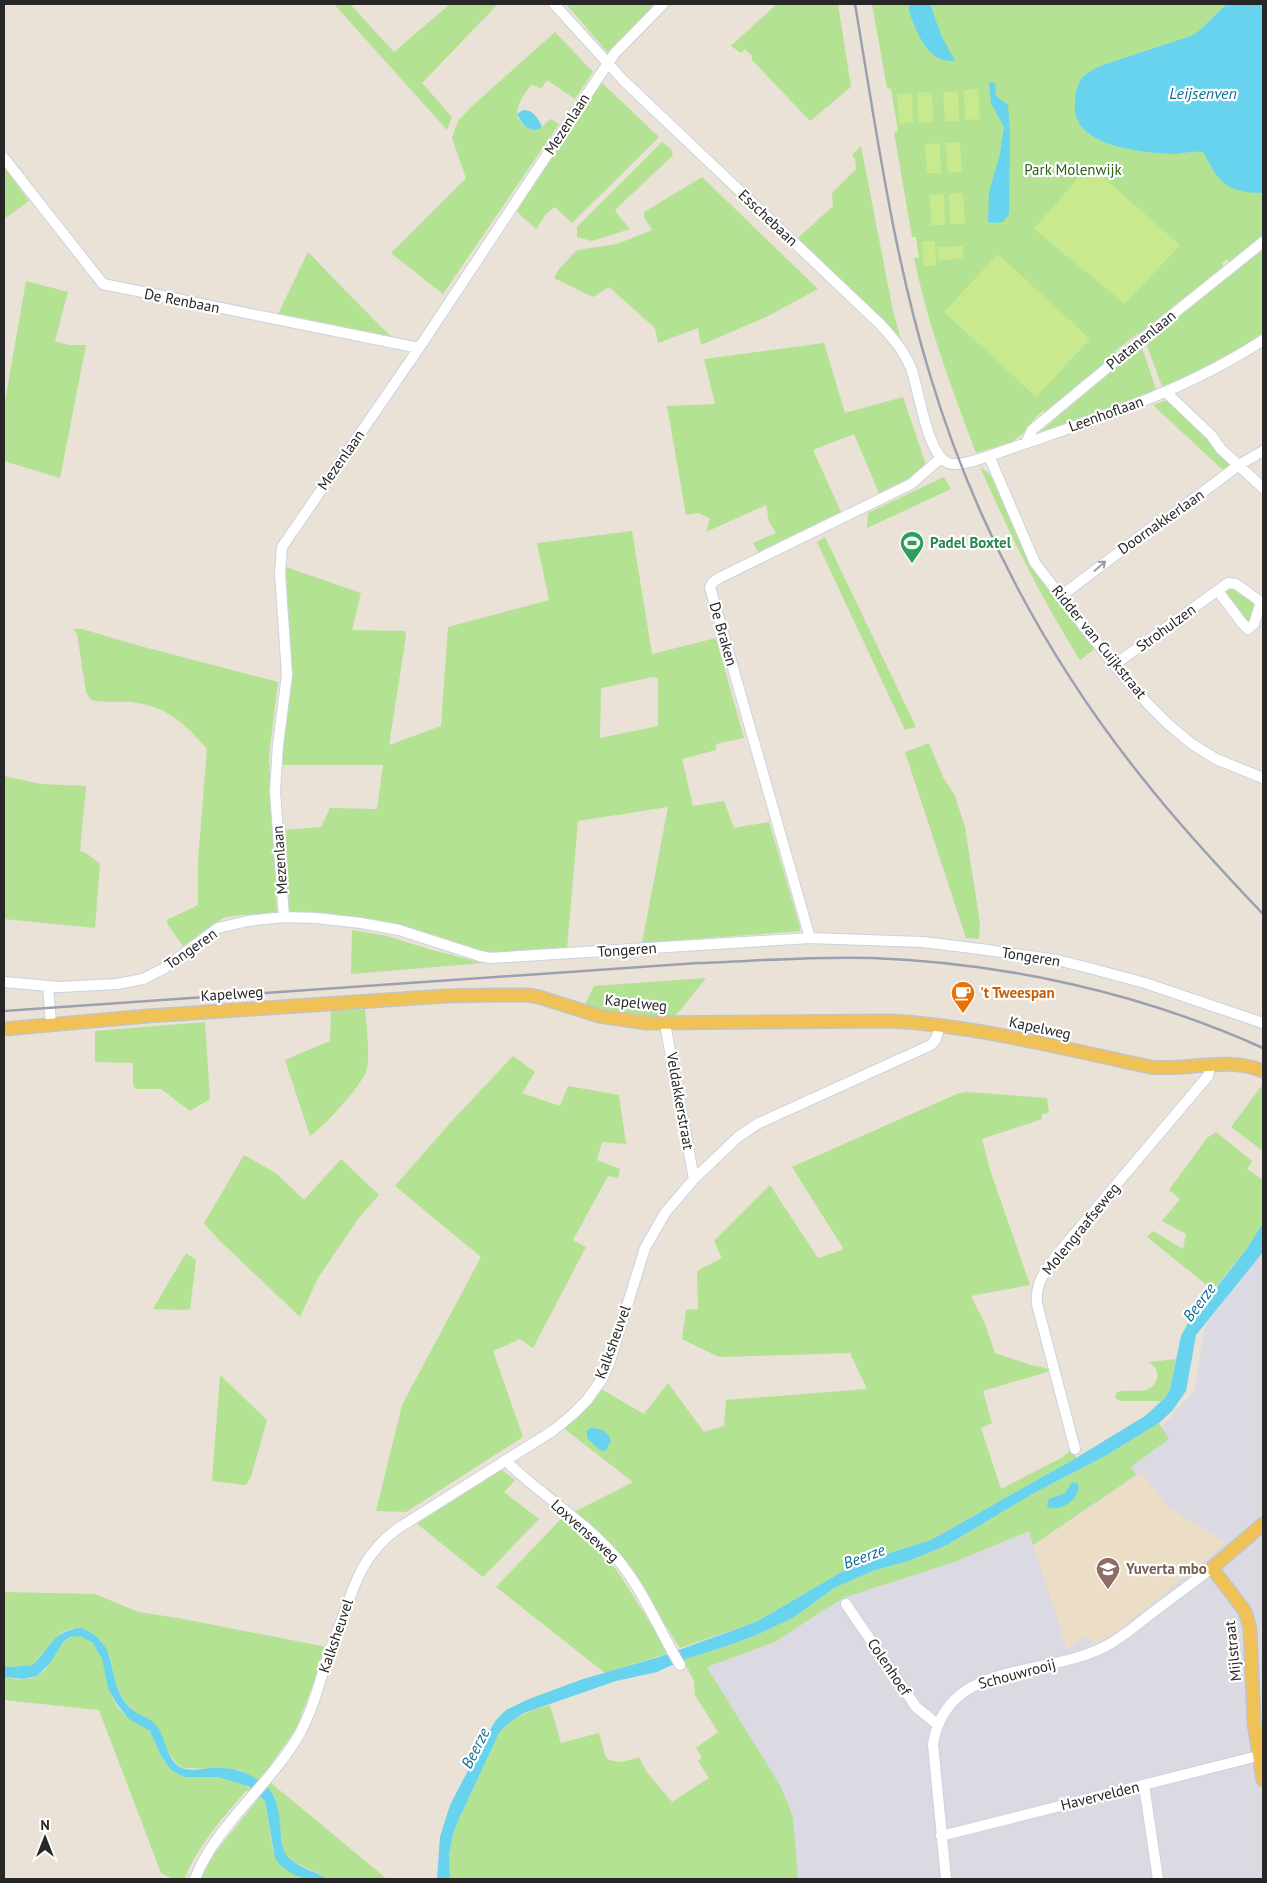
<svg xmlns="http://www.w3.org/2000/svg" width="1267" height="1883" viewBox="0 0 1267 1883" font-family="'PT Sans',sans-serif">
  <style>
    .industrial { fill: #dbd9e2 }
    .education { fill: #ecddc6 }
    .green { fill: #b3e293; fill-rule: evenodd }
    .pitch { fill: #c9e98e }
    .water { fill: #68d3ee }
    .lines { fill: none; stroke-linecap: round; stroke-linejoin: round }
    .minor-casing { stroke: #cdd2e0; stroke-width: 12 }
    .major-casing { stroke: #c3c3c3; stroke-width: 15 }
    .minor { stroke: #fff; stroke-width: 10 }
    .major { stroke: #f0c256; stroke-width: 12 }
    .rail { stroke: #9ba0b1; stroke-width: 2.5 }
    .oneway { stroke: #9e9e9e }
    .labels { text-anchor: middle; stroke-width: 4.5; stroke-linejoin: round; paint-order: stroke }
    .street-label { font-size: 15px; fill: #272727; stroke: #fff }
    .park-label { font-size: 15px; fill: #2d6218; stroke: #fff }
    .leisure-label { font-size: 15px; font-weight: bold; fill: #27864d; stroke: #fff; text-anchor: start }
    .food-label { font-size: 15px; font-weight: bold; fill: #c56008; stroke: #fff; text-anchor: start }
    .education-label { font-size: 15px; font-weight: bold; fill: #785e54; stroke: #fff; text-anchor: start }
    .water-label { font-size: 16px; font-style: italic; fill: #0c6f95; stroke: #fff }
  </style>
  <rect width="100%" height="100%" fill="#eae1d7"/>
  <path class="industrial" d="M1263,1244V1879H798L793,1817L788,1805L707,1667L775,1642L827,1608L846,1597L957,1561L1029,1531L1158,1431L1195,1390L1205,1327Z"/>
  <path class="education" d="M1142,1472L1167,1506L1226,1543L1113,1635L1094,1644L1087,1636L1067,1649L1033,1545Z"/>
  <path class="green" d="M334,4H350L394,52L450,4H498L422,83L452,117L447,130Z
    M566,4H656L608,53Z
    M777,4H838L851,87L810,121L752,60V56L745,49L741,53L731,46Z
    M872,4H1263V236L1230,264L1227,259L1222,263L1224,269L1142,336L1138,333L1114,352L1120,355L1043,417L1044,410L1032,421L1029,428L1012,442L976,453C952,389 928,326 914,258H919L916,237H912L894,132L898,131L891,89L887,88Z
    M555,32L593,72L575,99L547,80L541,89L532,84C524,94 508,114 524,125C528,128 531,130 535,130C542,130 545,122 551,119L559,124L443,294L391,253L466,178L452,138L458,121L471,107Z
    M600,81L659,137L572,223L555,207L546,214L536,229L514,209Z
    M662,142L671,149L673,155L615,210L616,212L630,229L592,241L577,237V227Z
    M861,146L893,311L902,344L796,240L833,206L832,193L856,169L855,159L852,155Z
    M4,167L29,201L4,219Z
    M702,177L818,289L768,316L701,345L698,328L658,343L655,328L609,287L593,297L554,278L559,269L577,250L617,244L652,230L644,217V212Z
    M1263,245V335L1249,345L1163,389L1147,346L1148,342Z
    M308,252L380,326L392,337L278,314Z
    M26,281L68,292L55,341L68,345H86L60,478L4,461V407Z
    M824,343L845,413L903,397L927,468L924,471L879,493L854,434L813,450L841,512L758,552L753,543L776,533L769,522L766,505L706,532L710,519L699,513L686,515L667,406L715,404L704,359Z
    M1142,348L1157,392L1036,435L1137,350Z
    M1167,400L1221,446L1232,465L1224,471L1153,405Z
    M980,467L990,474L1033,565L1040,577L1095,649L1080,660C1041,598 1009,533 980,467Z
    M944,477L951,489L867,528L868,513Z
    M632,531L652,654L716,638L744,738L716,744V750L682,759L693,806L724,801L734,828L769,822L800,927V931L642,943L668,807L578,821L567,948L483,954L456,946L290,913L288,908L283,830L321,827L330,808L377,809L383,765H279L290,656L289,617L283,566L361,593L352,630L405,631L406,636L389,745L441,726L448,627L549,600L537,543ZM653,677L658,678V726L600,738L601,688Z
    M825,537L916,727L905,730L817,542Z
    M1231,585L1257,603L1251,622H1247L1224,593L1225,589Z
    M73,629H82L140,646L278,682L269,756L277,914L241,915L223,918L183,946L168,925L167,920L198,905V860L207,749C185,723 165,705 130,702C117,701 104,703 91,700L86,692L77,634Z
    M929,743L943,777L955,796L965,827L980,923L979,939L966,938L905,752Z
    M4,776L41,784L86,786L80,851C88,853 93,859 100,863L95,928L4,919Z
    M352,930L387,936L432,950L483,963L351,974Z
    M706,978L674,1018H642L583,1008L594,986Z
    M365,1009C366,1024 371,1057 366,1071C361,1087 324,1126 310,1136L285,1060L330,1041L331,1011Z
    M205,1022L210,1099L190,1111L161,1089H135L133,1084V1063L95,1062V1031Z
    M513,1056L535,1072L522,1093L560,1106L568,1086L619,1095L626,1144L602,1142L597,1160L620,1169L618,1178L608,1176L573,1240L586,1247L533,1348L520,1339L493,1351L523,1437L406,1512L376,1511L402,1405L481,1257L395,1186L450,1123Z
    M1263,1084V1151L1231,1127Z
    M967,1092L1047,1098L1049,1113L1042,1114V1119L982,1139L990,1170L1030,1285L971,1296L985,1324L995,1353L1031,1365L1050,1369V1371L983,1391L992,1423L981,1428L1001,1489L1063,1457L1069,1451L1072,1444L1076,1458L931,1540L857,1563L756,1622L680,1648L618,1551L574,1512L633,1482L562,1427L594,1399L601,1389L644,1414L668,1383L704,1432L724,1426L726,1400L867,1389L850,1353L719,1357L682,1339L686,1310L698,1309L697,1271L722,1258L714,1241L770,1185L818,1258L842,1250L843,1248L792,1167L959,1093Z
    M1216,1132L1252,1161L1247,1169L1263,1180V1223L1246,1250L1213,1290L1147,1237L1153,1231L1183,1249L1186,1234L1162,1221L1180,1199L1169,1190L1207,1138Z
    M244,1155L276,1173L304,1200L341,1159L379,1195L358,1219L318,1278L300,1317L218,1239L204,1223Z
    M186,1253L196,1260L190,1309L185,1310L153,1309Z
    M1176,1359L1170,1389L1163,1401H1121L1115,1398L1117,1392C1131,1388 1151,1397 1157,1379C1159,1371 1155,1367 1149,1362Z
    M220,1375L267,1420L251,1477L246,1485L212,1481Z
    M1159,1423L1169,1439L1131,1467L1136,1475L1033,1545L1029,1531L957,1561L846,1597L827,1608L775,1642L707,1667L781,1787L793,1817L798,1879H450L449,1855L453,1834L458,1821L499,1733C512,1716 530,1711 550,1705L561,1743L599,1733L606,1758C619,1765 626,1761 639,1757L646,1771L672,1802L709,1778L698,1761L702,1757L696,1748L718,1732L695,1695L694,1681L683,1660L733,1644L761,1633L794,1617L834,1588L875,1570L909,1561L947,1545L1034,1493L1107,1455Z
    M500,1469L515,1480L504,1492L539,1519L483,1577L416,1523Z
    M562,1518L607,1558L620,1575L669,1653L605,1673L496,1587Z
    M4,1592L95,1594L138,1612L178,1618L327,1647L296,1729L259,1781L239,1770L183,1768L177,1764L168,1752L156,1725L134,1713L123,1699L116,1685L110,1657L101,1640L73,1628L62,1632L32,1665L12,1667L4,1666Z
    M75,1636C109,1634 102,1691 120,1710C128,1718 141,1722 149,1730C155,1736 156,1746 160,1754C163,1759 167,1765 171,1770C189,1773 240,1777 251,1790L246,1791C222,1818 198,1846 184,1879H173L161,1873L99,1710L4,1700V1677C59,1690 44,1645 75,1636Z
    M271,1783L387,1879H329L294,1862L284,1853L275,1797L266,1786Z
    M259,1796L265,1801L273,1850L288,1871L306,1879H198L213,1855L256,1802Z"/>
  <path class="pitch" d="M978,89L980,119L965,120L964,90Z
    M958,91L959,121L945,122L943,92Z
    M932,92L933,122L919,123L917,93Z
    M912,93L913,123L899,124L897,94Z
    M960,142L962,172L948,173L946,143Z
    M940,143L941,173H927L925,144Z
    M1089,165L1180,245L1125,304L1034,229Z
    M963,193L965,223L950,224L949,194Z
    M944,194L945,225H931L930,195Z
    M922,241H935L936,266H923Z
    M963,246L964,259L939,260L938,247Z
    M998,254L1090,339L1036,397L944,312Z"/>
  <path class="water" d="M909,4H930L941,35L955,61C932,62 923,45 915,27C912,19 908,12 909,4Z
    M1227,4H1263V193C1244,193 1226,190 1215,173C1210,166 1208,159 1203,152C1192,150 1182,154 1172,154C1140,152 1069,147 1075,101C1077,80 1081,76 1100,66L1191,36L1199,31Z
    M989,82L995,83L996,96L1008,105L1010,133L1009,214L1003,222L995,223L988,222L989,192L1000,154L1004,127L991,103Z
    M523,110C533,109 539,119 542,127C531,135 522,125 517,114Z
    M1263,1223V1252L1196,1335L1186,1391L1172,1411L1159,1423L1107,1455L1034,1493L947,1545L909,1561L875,1570L834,1588L794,1617L761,1633L733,1644L683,1660L657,1672L616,1681L524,1713C514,1719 506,1724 499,1733L458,1821L453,1834L449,1855L450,1879H437L440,1837L450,1805L484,1740L496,1720L506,1710L529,1699L583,1679L659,1657L756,1622L857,1563L931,1540L1076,1458L1145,1416L1165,1398L1170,1389L1181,1336L1188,1323L1246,1250Z
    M590,1428C600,1428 609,1431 611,1442L606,1450L601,1451L587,1438V1431Z
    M1072,1482L1077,1483L1079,1487C1076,1502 1063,1510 1048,1508L1047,1504L1049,1499L1065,1493Z
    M81,1628C121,1644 105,1673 125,1702C135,1717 149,1715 157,1726C166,1738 167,1766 186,1769C195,1771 206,1768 216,1768C235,1767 250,1773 265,1785C288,1804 274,1844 289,1858C298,1867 317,1873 329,1879H306L294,1875L281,1866L275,1858L265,1801L248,1786L218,1777H184L171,1770L161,1756L150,1731L129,1719L116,1703L108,1688L102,1659L92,1642L80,1636L70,1637L63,1642L50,1663L37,1676L24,1679L4,1677V1666L12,1667L32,1665C51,1649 52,1630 81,1628Z"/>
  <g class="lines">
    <defs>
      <path id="minor" d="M554,4L625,82L880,324C893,338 904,351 911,368C919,390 927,454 948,463C957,467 979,459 989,456C1082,423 1180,395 1263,340
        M4,158L103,284L419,348
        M1168,391L1171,397L1211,435L1221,449L1263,488
        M1026,443L1032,430L1142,339L1263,242
        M989,456L1035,563L1114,665L1148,704L1168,724L1192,744L1216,759L1263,778
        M1061,596L1159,522L1168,518L1239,465L1263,451
        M1114,665L1228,583L1236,584L1261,602L1254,624L1248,629L1242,623L1218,591
        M284,917L275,791L278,745L287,675L280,573L282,547L419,348L600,75L615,53L663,4
        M810,938L710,587L713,582L721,577L911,484L941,458
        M4,982L60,987L117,984L143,979L163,969L218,928L248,921L284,917L316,918L361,923L399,930L480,956L490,958L810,938L923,942L980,949L1057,960L1093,969L1145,983L1263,1023
        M48,986L51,1024
        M665,1024L694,1179
        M1075,1449L1037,1304C1035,1285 1044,1272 1055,1257L1208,1076L1211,1064
        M505,1460C538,1493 579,1517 611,1552C642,1585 657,1627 680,1665
        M846,1604L916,1707L937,1724
        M1144,1785L1158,1879
        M941,1836L1258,1756
        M195,1879C215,1826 270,1785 299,1735C313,1710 320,1680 329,1653C334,1640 339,1627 344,1614C356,1579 365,1553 397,1529L554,1430L572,1415L587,1400L602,1379L609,1364L645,1248L665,1213L694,1179L738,1137L757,1124L931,1045L936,1039L940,1025
        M946,1879L933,1744C947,1659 1044,1678 1104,1647C1120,1639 1134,1627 1148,1616C1169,1600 1191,1584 1212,1568"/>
      <path id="major" d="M4,1029L148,1016L446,996L495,995H528L539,997L599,1016L647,1023L891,1021C978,1026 1065,1049 1150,1067C1188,1071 1226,1056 1263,1071
        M1263,1524L1212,1568L1245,1611L1250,1628L1254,1723L1263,1780"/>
    </defs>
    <use href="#minor" class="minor-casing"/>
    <use href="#major" class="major-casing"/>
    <use href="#minor" class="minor"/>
    <use href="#major" class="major"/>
    <path class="rail" d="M855,4C876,128 893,254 930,375C974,522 1048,661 1144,780C1181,827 1222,871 1263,914
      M4,1011L698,963C756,961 814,956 872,958C1006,963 1141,993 1263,1048"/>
  </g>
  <defs><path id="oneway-shaft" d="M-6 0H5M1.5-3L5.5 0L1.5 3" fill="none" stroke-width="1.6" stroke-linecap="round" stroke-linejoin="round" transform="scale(1.25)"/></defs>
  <use class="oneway" href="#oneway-shaft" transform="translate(1100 566) rotate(-41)"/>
  <defs>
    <symbol id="stadium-pin" viewBox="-11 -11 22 30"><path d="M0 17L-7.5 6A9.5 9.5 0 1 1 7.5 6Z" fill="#2e9e5b" stroke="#fff"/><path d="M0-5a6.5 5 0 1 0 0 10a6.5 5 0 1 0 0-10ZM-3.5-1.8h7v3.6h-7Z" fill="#fff"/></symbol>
    <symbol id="cafe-pin" viewBox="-11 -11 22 30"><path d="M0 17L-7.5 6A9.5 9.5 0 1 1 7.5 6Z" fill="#e8710a" stroke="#fff"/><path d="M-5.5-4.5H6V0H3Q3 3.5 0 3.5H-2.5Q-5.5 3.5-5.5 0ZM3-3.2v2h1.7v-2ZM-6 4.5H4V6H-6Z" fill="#fff"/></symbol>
    <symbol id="university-pin" viewBox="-11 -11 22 30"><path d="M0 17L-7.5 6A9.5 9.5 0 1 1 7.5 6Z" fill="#8d6e63" stroke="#fff"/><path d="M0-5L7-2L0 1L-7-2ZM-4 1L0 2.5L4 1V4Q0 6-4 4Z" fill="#fff"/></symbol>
  </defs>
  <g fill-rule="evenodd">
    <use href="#stadium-pin" x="898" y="529" width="28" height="38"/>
    <use href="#cafe-pin" x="949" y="979" width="28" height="38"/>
    <use href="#university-pin" x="1094" y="1555" width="28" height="38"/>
  </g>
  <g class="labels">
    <g class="street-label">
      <text transform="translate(567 124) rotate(-57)" y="5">Mezenlaan</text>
      <text transform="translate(768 218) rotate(43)" y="5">Esschebaan</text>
      <text transform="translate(182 301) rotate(11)" y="5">De Renbaan</text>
      <text transform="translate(1141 340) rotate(-39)" y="5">Platanenlaan</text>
      <text transform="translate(1106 414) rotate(-20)" y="5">Leenhoflaan</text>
      <text transform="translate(341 460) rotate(-55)" y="5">Mezenlaan</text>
      <text transform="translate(1161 522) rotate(-35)" y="5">Doornakkerlaan</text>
      <text transform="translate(1166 628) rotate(-36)" y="5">Strohulzen</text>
      <text transform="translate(723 634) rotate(74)" y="5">De Braken</text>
      <text transform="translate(1099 642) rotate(51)" y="5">Ridder van Cuijkstraat</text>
      <text transform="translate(280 860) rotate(-94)" y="5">Mezenlaan</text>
      <text transform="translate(191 949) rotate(-35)" y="5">Tongeren</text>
      <text transform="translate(627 950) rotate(-4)" y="5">Tongeren</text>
      <text transform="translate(1031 957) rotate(9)" y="5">Tongeren</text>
      <text transform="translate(232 994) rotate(-4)" y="5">Kapelweg</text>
      <text transform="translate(636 1003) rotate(6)" y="5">Kapelweg</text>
      <text transform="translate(1040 1028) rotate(12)" y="5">Kapelweg</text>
      <text transform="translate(680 1101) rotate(80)" y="5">Veldakkerstraat</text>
      <text transform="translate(1081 1229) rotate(-51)" y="5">Molengraafseweg</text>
      <text transform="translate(613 1342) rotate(-70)" y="5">Kalksheuvel</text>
      <text transform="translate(585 1531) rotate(42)" y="5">Loxvenseweg</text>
      <text transform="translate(336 1636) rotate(-71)" y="5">Kalksheuvel</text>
      <text transform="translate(1233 1651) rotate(-96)" y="5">Mijlstraat</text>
      <text transform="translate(889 1667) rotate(56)" y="5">Colenhoef</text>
      <text transform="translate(1017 1674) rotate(-15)" y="5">Schouwrooij</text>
      <text transform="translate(1100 1796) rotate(-14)" y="5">Havervelden</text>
    </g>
    <g class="park-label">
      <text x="1073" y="175">Park Molenwijk</text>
    </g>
    <g class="leisure-label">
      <text x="930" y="548">Padel Boxtel</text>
    </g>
    <g class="food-label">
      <text x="980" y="998">'t Tweespan</text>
    </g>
    <g class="education-label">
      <text x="1126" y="1574">Yuverta mbo</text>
    </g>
    <g class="water-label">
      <text x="1203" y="99">Leijsenven</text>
      <text transform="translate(1199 1302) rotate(-53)" y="6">Beerze</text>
      <text transform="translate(864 1556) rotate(-20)" y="6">Beerze</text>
      <text transform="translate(475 1748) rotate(-63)" y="6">Beerze</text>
    </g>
  </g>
  <rect width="1267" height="1883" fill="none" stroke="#272727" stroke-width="10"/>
  <g transform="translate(45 1838)" stroke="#ffffff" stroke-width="4" paint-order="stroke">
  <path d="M0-4L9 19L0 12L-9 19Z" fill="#272727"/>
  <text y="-8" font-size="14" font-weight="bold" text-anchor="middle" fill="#272727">N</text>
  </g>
</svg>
